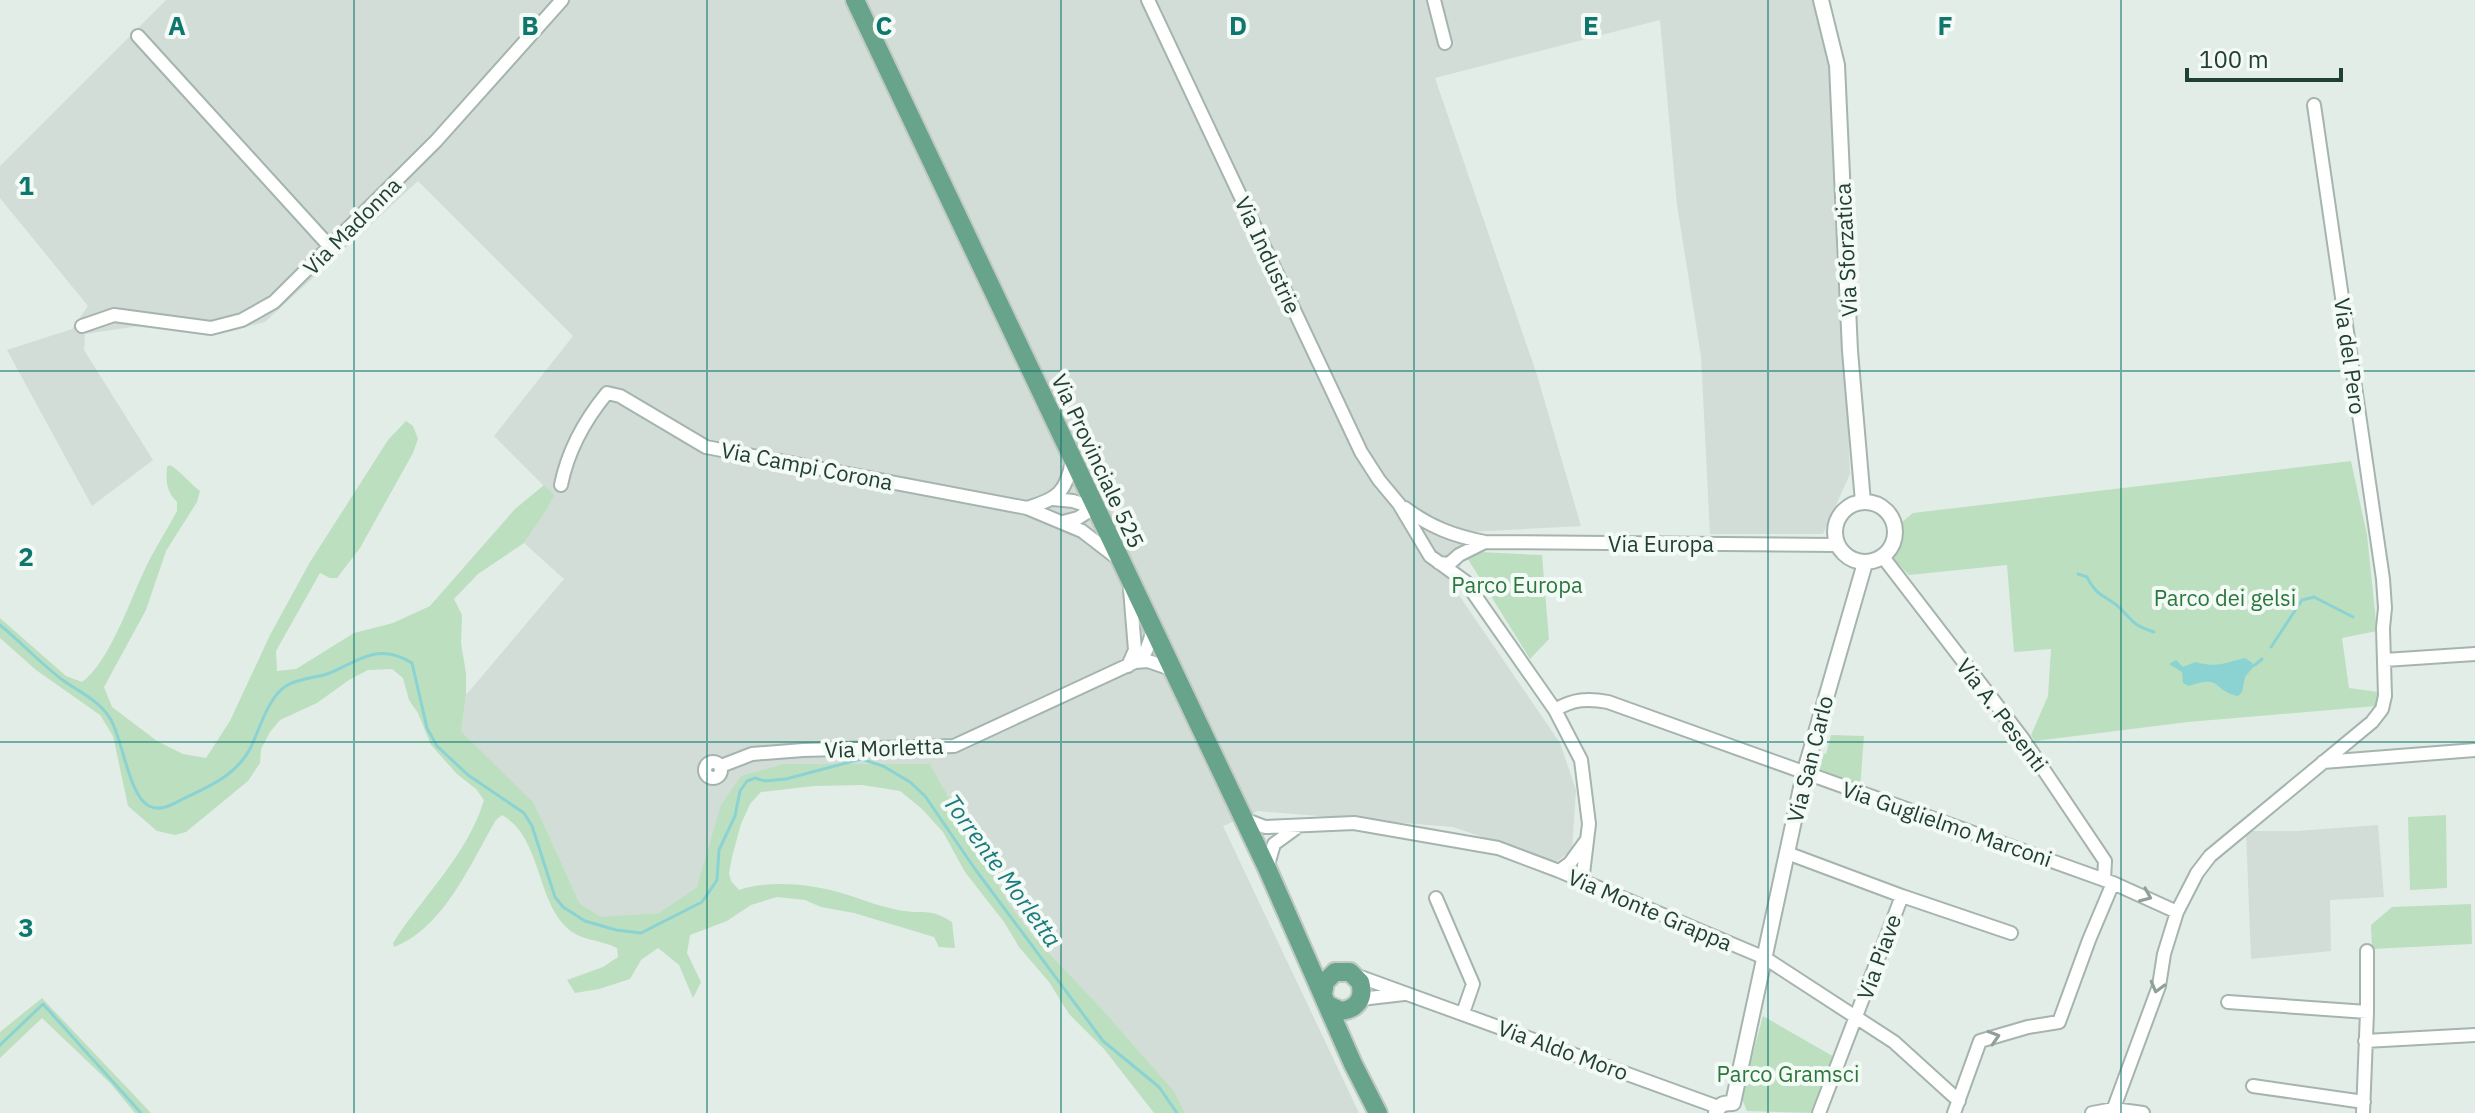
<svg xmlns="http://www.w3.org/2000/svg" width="2475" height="1113" viewBox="0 0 2475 1113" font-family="'IBM Plex Sans',sans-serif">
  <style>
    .built { fill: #d1ddd6 }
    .green { fill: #bcdfc0 }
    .water { fill: #8bd3d3 }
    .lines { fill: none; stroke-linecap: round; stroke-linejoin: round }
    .stream { stroke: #8bd3d3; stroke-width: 3 }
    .minor-casing { stroke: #a5b5ad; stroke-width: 16 }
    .tertiary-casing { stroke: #a5b5ad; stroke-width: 18 }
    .primary-casing { stroke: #c1c9c6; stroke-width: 22 }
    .minor { stroke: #fff; stroke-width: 12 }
    .tertiary { stroke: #fff; stroke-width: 14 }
    .primary { stroke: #67a48b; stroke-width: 18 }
    .oneway { stroke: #909f99 }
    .grid { fill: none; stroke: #0f766e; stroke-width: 2; stroke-opacity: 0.55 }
    .labels { text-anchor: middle; stroke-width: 8; stroke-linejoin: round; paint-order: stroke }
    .street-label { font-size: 22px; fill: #223f33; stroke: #f4faf6 }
    .park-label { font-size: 22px; fill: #2c773e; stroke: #f4faf6 }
    .water-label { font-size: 24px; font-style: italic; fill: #1b7b7d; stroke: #f4faf6 }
    .grid-label { font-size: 26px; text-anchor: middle; font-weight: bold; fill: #0f766e; stroke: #f4faf6; stroke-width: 8; stroke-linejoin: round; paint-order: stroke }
  </style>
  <rect width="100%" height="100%" fill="#e3ede7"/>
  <path class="built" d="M166,0H1817L1832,47L1850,474L1823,534H1710L1701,356L1677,205L1660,20L1435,78L1537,375L1581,526L1470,532L1454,588L1560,743L1576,790L1572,850L1556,862L1453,827L1258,811L1223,826L1359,1113H1185L1174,1091L1102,1009L1032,935L1008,902L930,764L741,776L697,887L659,913L601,918L580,904L534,803L461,731L466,695L564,579L524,543L546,511L553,495L494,436L573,336L418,181L265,322L217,334L146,325L85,334L84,350L153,460L92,506L7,350L72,329L88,306L0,198V166Z
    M2378,825L2384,897L2330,900L2331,951L2251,959L2246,831H2297Z"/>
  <path class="green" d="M406,421L413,426L418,439L413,453L360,548L337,578H330L320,573L276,651L277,671L296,669L354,633L393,623L430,606L515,509L544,485L554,495L546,511L524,543L478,574L454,599L462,615L461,643L466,673V695L461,731L534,803L580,904L601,917L659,913L697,887L721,805L741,776L784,764H930L1008,902L1032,935L1102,1009L1174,1091L1185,1113H1154L1104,1049L1069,1014L1049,982L1019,947L1004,922L965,872L943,832L922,809L900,791L862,785L814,786L761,792L750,804L741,824L732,857L729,873L731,881L739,890C769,880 809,884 838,892C859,898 877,906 898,910C923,915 929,907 952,922L955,948L939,947L934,937L854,913L821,907L805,900L777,897L751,905L727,921L690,935L687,953L701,982L693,998L679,965L658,948L641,960L630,979L599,989L575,993L567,980L603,967L618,957L617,948C599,939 580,941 566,927C536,898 541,837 502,815L496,820C470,864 444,928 394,947L393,943C423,896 468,854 484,800L476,789L457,774L431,745L418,713L409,700L403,678L392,669L368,670L349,680L317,703L280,720L270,732L261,749L260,763L248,781L186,832L175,835L157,831L128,806L113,736L100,715L36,670L0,638V618L66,676L82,682C110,662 131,597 146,567C155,548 167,530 177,511V502C166,491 166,482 167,467L170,465C182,472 189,483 200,491L197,502L166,551L146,610L104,687L112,707L157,741L183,754L206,758L230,721L270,635L310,562L388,440Z
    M2351,461L2367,535L2377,631L2342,638L2349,688L2378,692L2377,706L2188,722L2035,741L2031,735L2048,696L2051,649L2014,652L2007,565L1909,575L1891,557L1897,543V526L1913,513Z
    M1480,552L1542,555L1549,639L1530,659L1466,556Z
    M1831,735L1864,736L1860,789L1822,775L1819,769L1823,753L1826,754Z
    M2446,815L2447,888L2410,890L2408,817Z
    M2471,904L2472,944L2372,949L2371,925L2392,907Z
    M42,998L151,1113H135L110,1083L42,1018L0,1058V1032Z
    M1763,1016L1836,1058L1815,1113L1747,1111L1741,1097Z"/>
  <path class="water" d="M2245,658L2255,665L2245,677L2242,692L2238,696C2211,690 2223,674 2189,686L2183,683L2182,672L2169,664L2176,660L2183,667L2195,662C2217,668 2224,663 2245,658Z"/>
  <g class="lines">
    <path class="stream" d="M2078,574L2087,577C2098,599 2107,595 2121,609C2134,623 2135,626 2154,632
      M0,625C22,643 42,665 64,681C81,693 100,701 111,720C123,741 129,796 149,806C161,812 173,804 183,799C210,786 235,776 250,749C259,731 268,697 286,686C296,679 315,678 327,674C358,662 377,641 412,663L427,728L437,746L468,775L524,813L532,826L555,897L563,907L585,921L616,930L641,933L702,902L717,880L719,850L735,816L740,791L747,781L755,778L765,781L786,779L861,759L883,766L910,782L925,796L975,869L1103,1041L1159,1087L1177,1113
      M2271,647L2302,600L2314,597L2353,617
      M2255,665L2262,659
      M0,1045L43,1004L141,1113"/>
    <defs>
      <path id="minor" d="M1148,0L1361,452L1379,480L1399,504L1430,556L1466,582L1474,594L1555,710L1581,760L1589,824L1582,882
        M1434,0L1445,43
        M138,36L331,248
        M82,326L114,315L211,328L242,320L274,302L436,141L562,0
        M561,485C568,450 584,421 607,393L620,396L706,447L1027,508L1082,531L1117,558
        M1053,499L1073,501L1094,508
        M1027,508C1057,499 1066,493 1072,461
        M1405,508C1430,527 1454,536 1485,542L1837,545
        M1063,522L1078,518L1094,508
        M1883,557L2023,739L2105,861L2104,880
        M1439,563L1449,564L1459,555L1485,542
        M2385,660L2475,654
        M1135,662L1146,651L1153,631
        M1128,666L1135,650L1130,589
        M1555,710C1573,699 1588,698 1608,702L2113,883L2177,912
        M705 770a8 8 0 1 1 16 0a8 8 0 1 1-16 0Z
        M2323,762L2475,750
        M721,766L752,754L803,750L954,746L1135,662L1148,661L1171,669
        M1244,819L1265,827L1354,823L1498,848L1559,871L1765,958L1894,1042L1959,1101
        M1787,853L1902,896L2011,933
        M1267,868L1274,844L1296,828
        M1559,871L1570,863L1586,841
        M1436,898L1473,984L1463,1013
        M1355,975L1718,1107
        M1361,999L1404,994
        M2228,1002L2367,1012
        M2365,1041L2475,1035
        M2253,1086L2364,1102
        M1819,1113L1902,896
        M1954,1113L1980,1041L2028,1027L2059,1022L2089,940L2113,883
        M2092,1113L2114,1109L2143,1113
        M2112,1113L2159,986L2164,954L2177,912L2197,873L2210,856L2372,722L2382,709L2385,696L2383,628L2385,608L2383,579L2314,105
        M2363,1113L2367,1012V951"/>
      <path id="tertiary" d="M1821,0L1837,65L1850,351L1863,502
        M1835 532a30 30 0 1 1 60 0a30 30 0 1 1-60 0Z
        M1733,1103L1804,774L1865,563
        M1716,1113C1719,1104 1724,1103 1733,1103"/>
      <path id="primary" d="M855,0L1267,868L1353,1064L1378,1113
        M1323,994L1325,982L1335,972H1350L1360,982C1365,998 1357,1009 1341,1011L1328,1005"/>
    </defs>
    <use href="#minor" class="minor-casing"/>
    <use href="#tertiary" class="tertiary-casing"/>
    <use href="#primary" class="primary-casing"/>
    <use href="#minor" class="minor"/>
    <use href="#tertiary" class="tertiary"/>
    <use href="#primary" class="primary"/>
  </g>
  <defs><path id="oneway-chevron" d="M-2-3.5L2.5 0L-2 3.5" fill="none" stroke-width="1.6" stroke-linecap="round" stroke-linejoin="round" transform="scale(2)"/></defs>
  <g class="oneway">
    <use href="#oneway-chevron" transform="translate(2146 896) rotate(23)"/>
    <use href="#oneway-chevron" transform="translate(2157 987) rotate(105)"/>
    <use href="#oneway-chevron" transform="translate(1994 1037) rotate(-17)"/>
  </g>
  <path class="grid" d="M354,0V1113M707,0V1113M1061,0V1113M1414,0V1113M1768,0V1113M2121,0V1113M0,371H2475M0,742H2475"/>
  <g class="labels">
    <g class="street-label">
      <text transform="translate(352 226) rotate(-45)" y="8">Via Madonna</text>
      <text transform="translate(1846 250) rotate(-93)" y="8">Via Sforzatica</text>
      <text transform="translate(1268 255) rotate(65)" y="8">Via Industrie</text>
      <text transform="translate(2350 356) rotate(82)" y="8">Via del Pero</text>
      <text transform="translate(1098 461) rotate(65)" y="8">Via Provinciale 525</text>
      <text transform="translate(807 466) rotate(11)" y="8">Via Campi Corona</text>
      <text x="1661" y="552">Via Europa</text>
      <text transform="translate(2002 715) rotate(53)" y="8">Via A. Pesenti</text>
      <text transform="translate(884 748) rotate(-2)" y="8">Via Morletta</text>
      <text transform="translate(1810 759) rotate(-76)" y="8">Via San Carlo</text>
      <text transform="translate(1947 824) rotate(19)" y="8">Via Guglielmo Marconi</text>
      <text transform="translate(1650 910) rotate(23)" y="8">Via Monte Grappa</text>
      <text transform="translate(1879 957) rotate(-70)" y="8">Via Piave</text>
      <text transform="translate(1563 1050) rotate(20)" y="8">Via Aldo Moro</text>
    </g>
    <g class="park-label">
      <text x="1517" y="593">Parco Europa</text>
      <text x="2225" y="606">Parco dei gelsi</text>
      <text x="1788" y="1082">Parco Gramsci</text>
    </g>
    <g class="water-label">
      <text transform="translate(1002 871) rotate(54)" y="8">Torrente Morletta</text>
    </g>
  </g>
  <g class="grid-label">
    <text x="177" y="35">A</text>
    <text x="530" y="35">B</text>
    <text x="884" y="35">C</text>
    <text x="1238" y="35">D</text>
    <text x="1591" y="35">E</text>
    <text x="1945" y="35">F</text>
    <text x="26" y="195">1</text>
    <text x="26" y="566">2</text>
    <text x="26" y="937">3</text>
  </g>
  <path d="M2187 68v12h154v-12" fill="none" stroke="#223f33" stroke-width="4"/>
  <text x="2199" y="68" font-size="24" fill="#223f33" stroke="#f4faf6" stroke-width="6" paint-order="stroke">100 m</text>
</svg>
